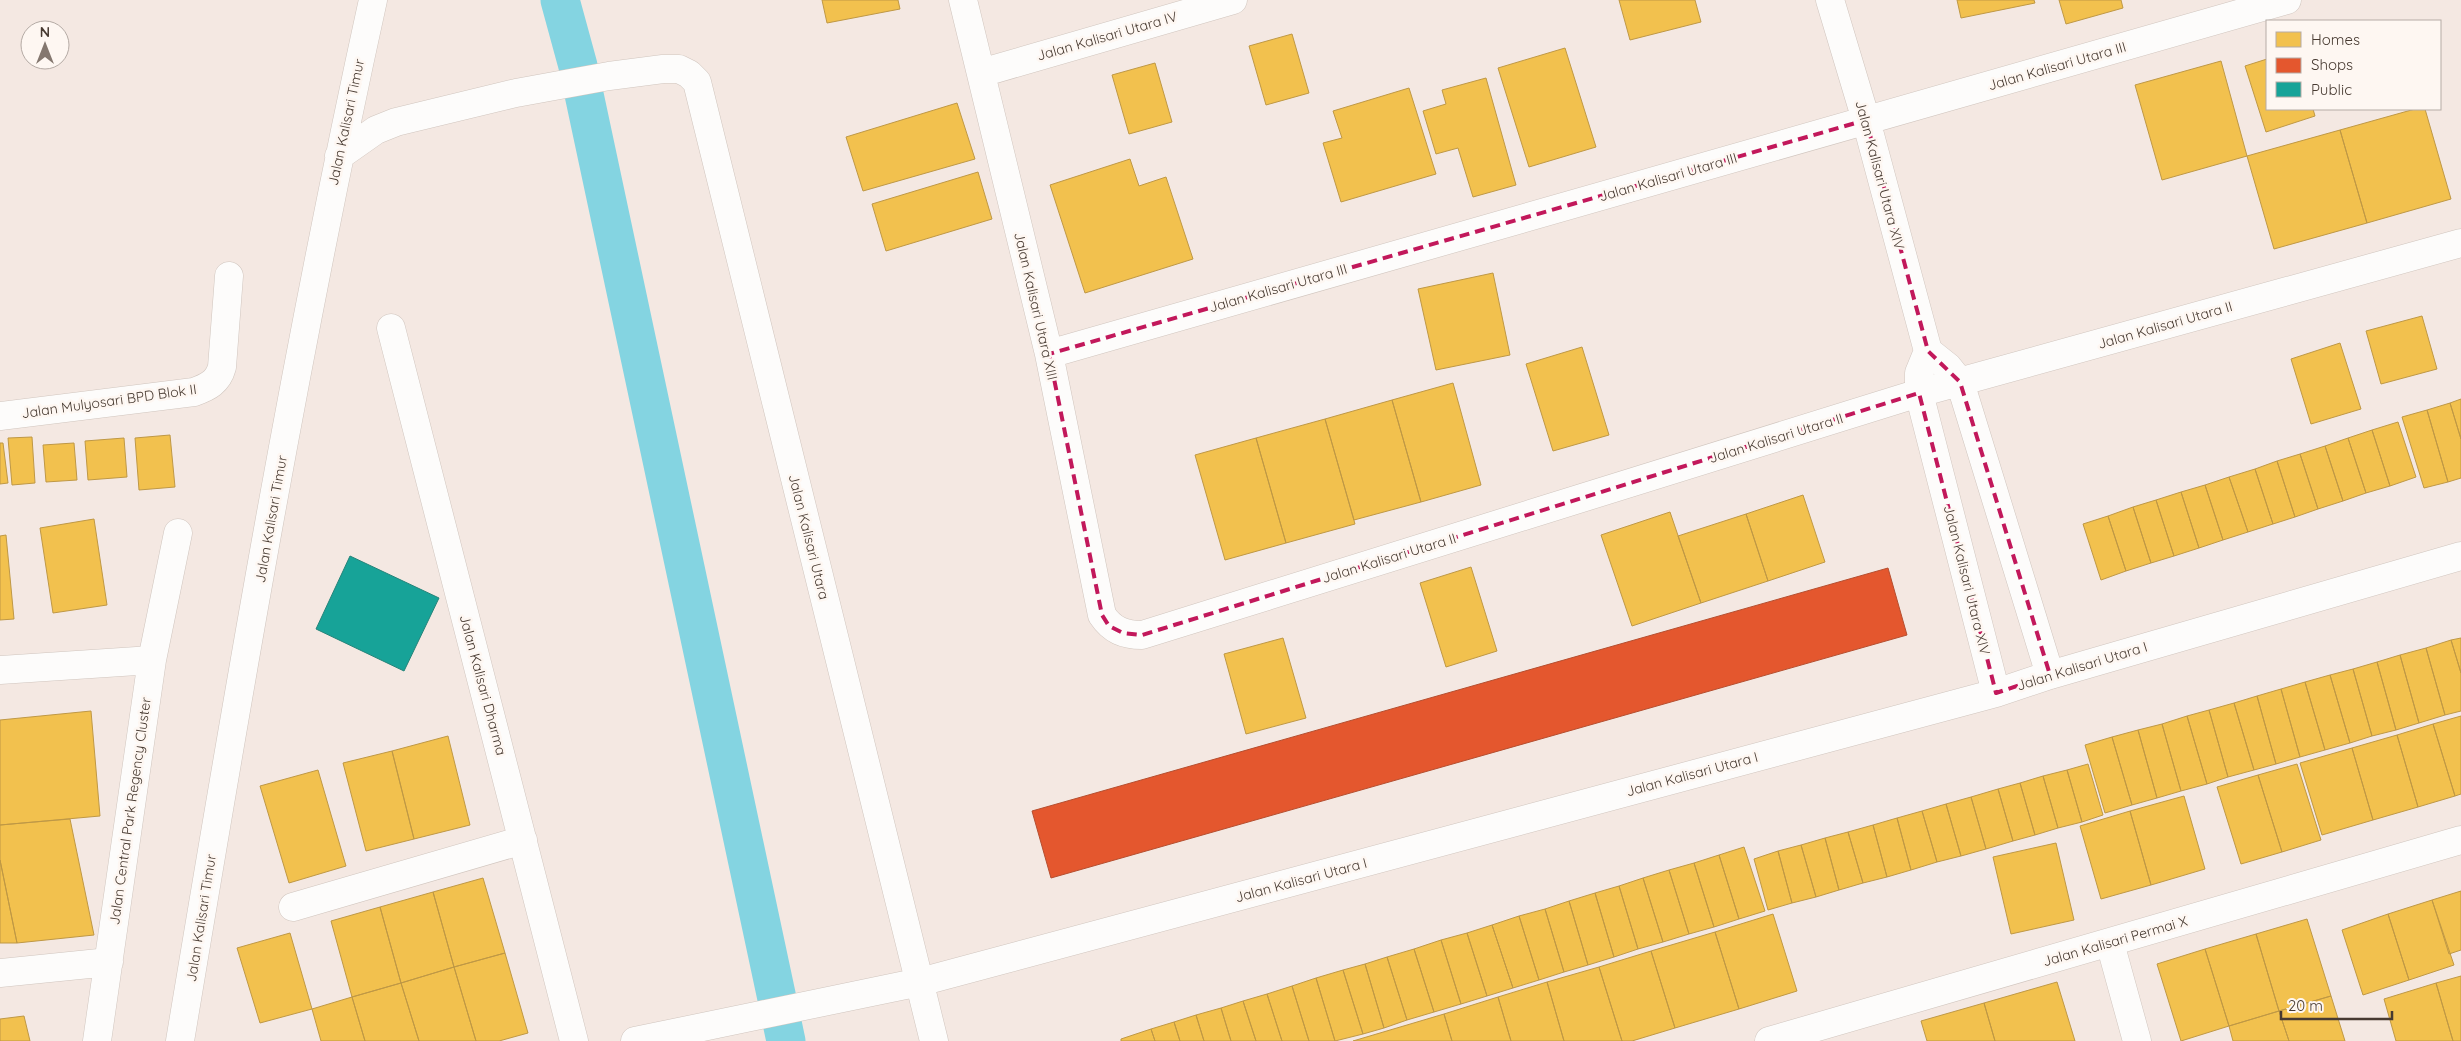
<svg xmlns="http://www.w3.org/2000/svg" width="2461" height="1041" viewBox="0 0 2461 1041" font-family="Quicksand,sans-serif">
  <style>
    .homes { fill: #f2c14e; stroke: #bf9845 }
    .shops { fill: #e4572e; stroke: #b54e2f }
    .public { fill: #17a398; stroke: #258479 }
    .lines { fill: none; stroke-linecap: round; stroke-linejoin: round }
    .canal { stroke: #84d4e1; stroke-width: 39 }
    .minor-casing { stroke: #d0c5be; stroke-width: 29 }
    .minor { stroke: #fdfcfb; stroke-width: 28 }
    .marked { fill: none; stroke: #c2185b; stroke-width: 4; stroke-dasharray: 10 6; stroke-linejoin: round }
    .labels { text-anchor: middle; stroke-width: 5; stroke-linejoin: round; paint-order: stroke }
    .street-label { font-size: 14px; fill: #473a31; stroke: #fef7f2 }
  </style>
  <rect width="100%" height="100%" fill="#f4e8e2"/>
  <path class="homes" d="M822,0H898L900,9L827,23Z
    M1619,0H1695L1701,22L1630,40Z
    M1957,0H2034L2035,3L1961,18Z
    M2059,0H2121L2123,8L2066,24Z
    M1292,34L1309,93L1266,105L1249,46Z
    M1565,48L1596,147L1529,167L1498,68Z
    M2267,59V109H2313L2315,116L2266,132L2245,66Z
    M2221,61L2247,156L2162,180L2135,85Z
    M1155,63L1172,122L1129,134L1112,75Z
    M1486,78L1516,185L1473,197L1458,148L1436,154L1423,111L1446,104L1442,90Z
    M1409,88L1436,174L1341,202L1323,143L1342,138L1333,111Z
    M957,103L975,159L863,191L846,137Z
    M2415,109H2425L2451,199L2367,223L2340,130Z
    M2340,130L2367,223L2274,249L2247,156Z
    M1130,159L1139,186L1166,177L1193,259L1085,293L1050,185Z
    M978,172L992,219L886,251L872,204Z
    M1493,273L1510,355L1436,370L1418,289Z
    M2422,316L2437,369L2381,384L2366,331Z
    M2340,343L2361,409L2311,424L2291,359Z
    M1582,347L1609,435L1553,451L1526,364Z
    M1453,383L1481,485L1421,502L1392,400Z
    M2461,399V439L2450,403Z
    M1392,400L1421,502L1354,520L1325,419Z
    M2450,403L2461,439V478L2448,482L2427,410Z
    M2427,410L2448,482L2424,488L2402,417Z
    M1325,419L1355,524L1286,543L1256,438Z
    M2398,422L2416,477L2390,486L2372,430Z
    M2372,430L2390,486L2366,493L2348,438Z
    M170,435L175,487L139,490L135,438Z
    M32,437L35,483L12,485L8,438Z
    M124,438L127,477L88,480L85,441Z
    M1256,438L1286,543L1225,560L1195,455Z
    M2348,438L2366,493L2343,501L2325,446Z
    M0,443H3L8,483L0,484Z
    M74,443L77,480L46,482L43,445Z
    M2325,446L2343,501L2318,509L2300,454Z
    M2300,454L2318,509L2295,517L2277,461Z
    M2277,461L2295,517L2273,524L2255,469Z
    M2255,469L2273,524L2248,532L2229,477Z
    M2229,477L2248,532L2223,540L2205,485Z
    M2205,485L2223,540L2199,548L2181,492Z
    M2181,492L2199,548L2174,556L2156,500Z
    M1803,495L1825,562L1768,581L1746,514Z
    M2156,500L2174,556L2151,563L2133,507Z
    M2133,507L2151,563L2126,571L2108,516Z
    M1670,512L1701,603L1632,626L1601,535Z
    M1746,514L1768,581L1701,603L1678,536Z
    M2108,516L2126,571L2101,580L2083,524Z
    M94,519L107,605L53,613L40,528Z
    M6,535L14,619L0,620V536Z
    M1471,567L1497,651L1446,667L1420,583Z
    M1283,638L1306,718L1246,734L1224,654Z
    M2461,638V673L2451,640Z
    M2451,640L2461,673V711L2445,715L2426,648Z
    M2426,648L2445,715L2419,723L2400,655Z
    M2400,655L2419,723L2396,730L2377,662Z
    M2377,662L2396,730L2372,736L2353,669Z
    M2353,669L2372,736L2350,743L2330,675Z
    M2330,675L2350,743L2325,750L2305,682Z
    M2305,682L2325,750L2300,757L2281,689Z
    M2281,689L2300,757L2276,764L2257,696Z
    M2257,696L2276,764L2254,770L2234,703Z
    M2234,703L2254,770L2228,777L2209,710Z
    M2209,710L2228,777L2207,784L2187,716Z
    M91,711L100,816L0,825V720Z
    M2187,716L2207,784L2181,791L2162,724Z
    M2461,716V794L2455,796L2433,724Z
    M2162,724L2181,791L2157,798L2138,730Z
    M2433,724L2455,796L2418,807L2397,735Z
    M2138,730L2157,798L2132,805L2112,737Z
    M2397,735L2418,807L2373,820L2352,748Z
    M448,736L470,825L414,839L392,751Z
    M2112,737L2132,805L2105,813L2085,745Z
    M2352,748L2373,820L2322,835L2300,763Z
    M392,751L414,839L366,851L343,763Z
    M2088,764L2103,815L2082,822L2067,770Z
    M2297,764L2321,840L2282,852L2258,775Z
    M318,770L346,866L289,883L260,786Z
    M2067,770L2082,822L2058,828L2043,776Z
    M2258,775L2282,852L2241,864L2217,787Z
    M2043,776L2058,828L2035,835L2020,783Z
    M2020,783L2035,835L2013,841L1998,789Z
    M1998,789L2013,841L1986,849L1971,797Z
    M2184,796L2205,869L2151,885L2130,811Z
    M1971,797L1986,849L1961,856L1946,804Z
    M1946,804L1961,856L1937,862L1922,811Z
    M1922,811L1937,862L1911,870L1897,818Z
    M2130,811L2151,885L2101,899L2080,826Z
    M1897,818L1911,870L1887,877L1873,825Z
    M70,819L94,935L17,943L0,860V825Z
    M1873,825L1887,877L1863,883L1848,832Z
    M1848,832L1863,883L1839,890L1825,838Z
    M1825,838L1839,890L1816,897L1801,845Z
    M2056,843L2074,920L2011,934L1993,857Z
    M1801,845L1816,897L1792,903L1778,851Z
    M1744,847L1765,911L1739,919L1719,855Z
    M1778,851L1792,903L1768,910L1754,859Z
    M1719,855L1739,919L1714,927L1694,863Z
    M0,860L17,943H0Z
    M1694,863L1714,927L1689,934L1669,870Z
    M1669,870L1689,934L1663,942L1643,878Z
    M483,878L505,953L454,967L433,892Z
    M1643,878L1663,942L1638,949L1619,886Z
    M1619,886L1638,949L1614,957L1595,893Z
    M2461,891V950L2449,954L2432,900Z
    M433,892L454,967L401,983L380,907Z
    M1595,893L1614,957L1588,965L1569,901Z
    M2432,900L2454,965L2409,980L2388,914Z
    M1569,901L1588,965L1564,972L1545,909Z
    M380,907L401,983L352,997L331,921Z
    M1545,909L1564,972L1539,980L1519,916Z
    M1773,914L1797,991L1739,1009L1715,932Z
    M2388,914L2409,980L2363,995L2342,930Z
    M1519,916L1539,980L1513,988L1492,925Z
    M2307,919L2331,996L2279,1011L2256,934Z
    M1492,925L1513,988L1487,996L1467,933Z
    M1715,932L1739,1009L1675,1028L1651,951Z
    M290,933L312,1009L260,1023L237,948Z
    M1467,933L1487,996L1461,1004L1441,940Z
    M2256,934L2279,1011L2229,1026L2205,949Z
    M1441,940L1461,1004L1434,1012L1414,949Z
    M1414,949L1434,1012L1407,1020L1387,957Z
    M2205,949L2229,1026L2181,1041L2157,964Z
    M1651,951L1675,1028L1632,1041H1622L1599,967Z
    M505,953L528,1033L499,1041H476L454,967Z
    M1387,957L1407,1020L1384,1028L1365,964Z
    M1365,964L1384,1028L1363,1034L1343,970Z
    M454,967L476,1041H419L401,983Z
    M1599,967L1622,1041H1564L1547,982Z
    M1343,970L1363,1034L1335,1041L1316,978Z
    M2461,976V1041H2453L2436,983Z
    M1316,978L1335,1041H1309L1292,986Z
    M1547,982L1564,1041H1511L1498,997Z
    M2057,982L2075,1041H1995L1984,1003Z
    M401,983L419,1041H365L352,997Z
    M2436,983L2453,1041H2396L2384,999Z
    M1292,986L1309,1041H1282L1267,994Z
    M1267,994L1282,1041H1256L1243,1001Z
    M2331,996L2345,1041H2289L2279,1011Z
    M352,997L365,1041H321L312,1009Z
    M1498,997L1511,1041H1452L1444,1014Z
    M1243,1001L1256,1041H1231L1221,1008Z
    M1984,1003L1995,1041H1927L1921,1021Z
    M1221,1008L1231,1041H1204L1196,1015Z
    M2279,1011L2289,1041H2233L2229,1026Z
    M1444,1014L1452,1041H1353Z
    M1196,1015L1204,1041H1180L1174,1022Z
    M24,1016L30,1041H0V1019Z
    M1174,1022L1180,1041H1155L1151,1029Z
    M1151,1029L1155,1041H1121V1039Z"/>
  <path class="shops" d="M1888,568L1907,635L1051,878L1032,811Z"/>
  <path class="public" d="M350,556L439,598L404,671L316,629Z"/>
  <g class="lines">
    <path class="canal" d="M560,0L578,66L786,1041"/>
    <defs>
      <path id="minor" d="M963,0L1049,354L1102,615C1112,630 1124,635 1142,635L1919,393L2461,243
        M1830,0L1866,120L1928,351
        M981,73L1233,0
        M339,156L376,130L396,122L516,93L609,76L663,69H679L689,74L697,82L934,1041
        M391,328L574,1041
        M1049,354L2287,0
        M0,416L194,392C208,387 218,382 222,367L229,276
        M0,670L152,660
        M1996,693L1919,393V373L1928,351L1948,367L1960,382L2050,675
        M293,907L523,840
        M2110,943L2137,1041
        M0,973L109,962
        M97,1041L152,660L178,533
        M180,1041C238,693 297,345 373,0
        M635,1041L920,982L1996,693L2050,675L2461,556
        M1769,1041L2461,840"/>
    </defs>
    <use href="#minor" class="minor-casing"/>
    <use href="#minor" class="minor"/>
  </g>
  <path class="marked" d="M1866,120L1928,351L1960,382L2050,675L1996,693L1919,393L1142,635L1123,633L1109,626L1102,615L1049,354Z"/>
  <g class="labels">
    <g class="street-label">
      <text transform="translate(1107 36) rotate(-16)" y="5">Jalan Kalisari Utara IV</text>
      <text transform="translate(2057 66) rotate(-16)" y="5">Jalan Kalisari Utara III</text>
      <text transform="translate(346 122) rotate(-78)" y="5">Jalan Kalisari Timur</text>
      <text transform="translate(1880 175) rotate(75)" y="5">Jalan Kalisari Utara XIV</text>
      <text transform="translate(1668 177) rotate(-16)" y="5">Jalan Kalisari Utara III</text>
      <text transform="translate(1278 288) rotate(-16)" y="5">Jalan Kalisari Utara III</text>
      <text transform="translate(1036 306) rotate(77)" y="5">Jalan Kalisari Utara XIII</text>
      <text transform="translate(2165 325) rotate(-16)" y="5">Jalan Kalisari Utara II</text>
      <text transform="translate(109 401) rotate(-8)" y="5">Jalan Mulyosari BPD Blok II</text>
      <text transform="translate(1776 438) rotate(-17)" y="5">Jalan Kalisari Utara II</text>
      <text transform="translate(271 519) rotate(-80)" y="5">Jalan Kalisari Timur</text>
      <text transform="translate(809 537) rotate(76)" y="5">Jalan Kalisari Utara</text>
      <text transform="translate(1389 558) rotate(-17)" y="5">Jalan Kalisari Utara II</text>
      <text transform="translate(1967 580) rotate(76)" y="5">Jalan Kalisari Utara XIV</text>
      <text transform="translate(2082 666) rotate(-17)" y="5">Jalan Kalisari Utara I</text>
      <text transform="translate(483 685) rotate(75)" y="5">Jalan Kalisari Dharma</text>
      <text transform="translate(1692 774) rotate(-15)" y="5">Jalan Kalisari Utara I</text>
      <text transform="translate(130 811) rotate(-82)" y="5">Jalan Central Park Regency Cluster</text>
      <text transform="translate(1301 880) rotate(-15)" y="5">Jalan Kalisari Utara I</text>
      <text transform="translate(201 918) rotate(-81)" y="5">Jalan Kalisari Timur</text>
      <text transform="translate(2115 941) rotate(-16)" y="5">Jalan Kalisari Permai X</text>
    </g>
  </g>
  <rect x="2266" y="20" width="175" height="90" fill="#fef7f2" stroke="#b5aba5"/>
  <rect x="2276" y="32" width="25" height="15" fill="#f2c14e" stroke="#b5aba5"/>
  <text x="2311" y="45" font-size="15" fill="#473a31">Homes</text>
  <rect x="2276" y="58" width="25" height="15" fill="#e4572e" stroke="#b5aba5"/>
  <text x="2311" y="70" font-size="15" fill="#473a31">Shops</text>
  <rect x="2276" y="82" width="25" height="15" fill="#17a398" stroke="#b5aba5"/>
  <text x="2311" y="95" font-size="15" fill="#473a31">Public</text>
  <g transform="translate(45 45)"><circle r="24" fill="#fef7f2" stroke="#b5aba5"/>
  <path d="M0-4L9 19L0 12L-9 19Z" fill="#84776f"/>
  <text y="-8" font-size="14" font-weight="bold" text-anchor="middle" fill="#473a31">N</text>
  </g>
  <path d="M2281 1011v8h111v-8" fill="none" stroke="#473a31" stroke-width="2.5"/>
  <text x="2288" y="1011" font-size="15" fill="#473a31" stroke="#fef7f2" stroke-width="4" paint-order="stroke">20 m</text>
</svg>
